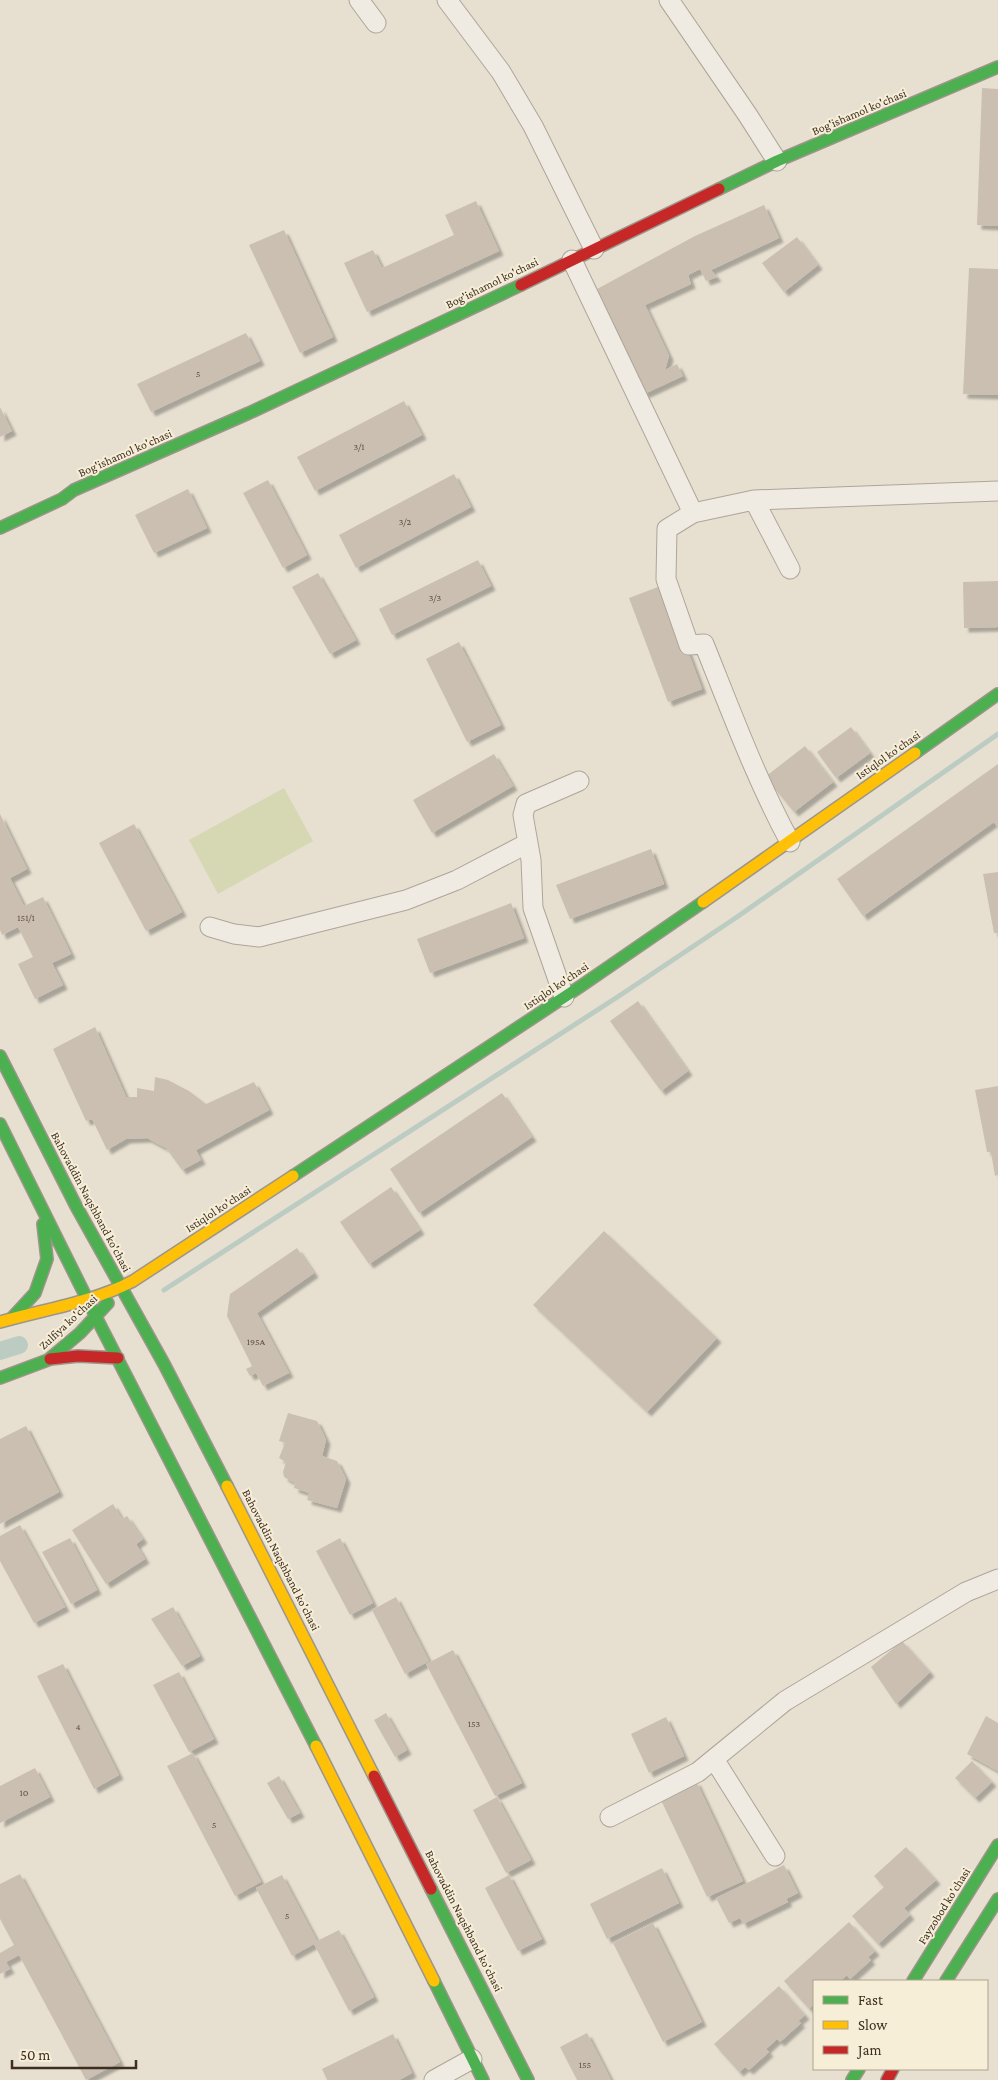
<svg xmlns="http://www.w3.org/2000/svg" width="998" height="2080" viewBox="0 0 998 2080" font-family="'Crimson Pro',serif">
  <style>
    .green { fill: #d6d7b3 }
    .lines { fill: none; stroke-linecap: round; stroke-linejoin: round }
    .stream { stroke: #bcccc2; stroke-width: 5 }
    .canal { stroke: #bcccc2; stroke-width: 18 }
    .building { fill: #cbbfb2; filter: url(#shadow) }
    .street-casing { stroke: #ada599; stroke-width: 21 }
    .fast-casing { stroke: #9c958a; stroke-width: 14 }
    .slow-casing { stroke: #9c958a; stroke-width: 14 }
    .jam-casing { stroke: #9c958a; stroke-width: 14 }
    .street { stroke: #efebe3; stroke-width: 19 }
    .fast { stroke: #4caf50; stroke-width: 11 }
    .slow { stroke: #ffc107; stroke-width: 11 }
    .jam { stroke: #c62828; stroke-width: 11 }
    .labels { text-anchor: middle; stroke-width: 4; stroke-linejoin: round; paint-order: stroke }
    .number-label { font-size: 10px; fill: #605244 }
    .street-label { font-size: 12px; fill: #3d2e20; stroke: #f7eed8 }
  </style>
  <defs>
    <filter id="shadow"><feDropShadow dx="4.5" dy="4.5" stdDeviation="1" flood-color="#0004"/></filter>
  </defs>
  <rect width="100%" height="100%" fill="#e7e0d1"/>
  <path class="green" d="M284,788L313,841L218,894L189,840Z"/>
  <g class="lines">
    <path class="stream" d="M164,1290L619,996L737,917L998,734"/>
    <path class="canal" d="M0,1351L19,1345"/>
  </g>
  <path class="building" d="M982,88L998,89V226L977,225Z
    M476,201L499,251L367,312L344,263L373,250L382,268L454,235L445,215Z
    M764,205L779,238L711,270L717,277L706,281L700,269L688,275L691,284L645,305L669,356L665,370L677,364L683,376L644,394L597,289L695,236Z
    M284,230L333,337L300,353L249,245Z
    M797,237L818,265L784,292L762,263Z
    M969,268L998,269V395L963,394Z
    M246,333L260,361L151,412L137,384Z
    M404,401L422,435L315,491L297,457Z
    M0,407L12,431L0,437Z
    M454,474L471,507L356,568L339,535Z
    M268,480L307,555L283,568L243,493Z
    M188,489L207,528L154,553L135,515Z
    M478,560L491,586L392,635L379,609Z
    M318,573L356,640L330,654L292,587Z
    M998,581V627L964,628L963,582Z
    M663,585L702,689L668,702L629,598Z
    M459,642L501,725L467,742L426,659Z
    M851,727L870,753L836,778L817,752Z
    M805,746L833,782L794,812L765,777Z
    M494,754L513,786L432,833L413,800Z
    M998,764V828L994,822L863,916L837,879Z
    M0,814L27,869L10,878L24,906L43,897L71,954L52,963L63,985L35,999L18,964L33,957L18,927L2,935L0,930Z
    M134,824L182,912L146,931L99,843Z
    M651,849L664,884L570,919L556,885Z
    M998,872V933H994L983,874Z
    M511,903L524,938L430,973L417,939Z
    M638,1001L688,1071L661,1091L610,1021Z
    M95,1027L126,1097H137V1088L154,1091L155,1077L168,1080L189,1091L206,1104L254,1082L269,1110L196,1150L201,1160L182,1170L166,1148L147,1138L126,1139L107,1150L92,1119L86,1121L53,1049Z
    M998,1086V1175L995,1176L991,1152H987L975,1090Z
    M502,1093L532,1137L419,1213L390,1169Z
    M391,1187L420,1230L369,1264L340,1222Z
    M604,1231L717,1338L647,1412L533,1305Z
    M297,1248L314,1273L257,1313L289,1373L263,1386L256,1373L250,1376L246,1369L252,1366L227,1316L230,1294Z
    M288,1413L317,1421L326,1440L322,1456L337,1461L346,1479L337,1508L307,1500L309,1493L294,1488L295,1483L284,1477L283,1472L286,1462L279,1458L285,1443L279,1441Z
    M26,1426L59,1492L0,1524V1439Z
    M113,1504L122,1519L127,1516L143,1539L136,1544L145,1559L106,1584L72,1530Z
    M20,1525L65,1607L34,1623L0,1561V1536Z
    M70,1538L97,1590L71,1604L42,1552Z
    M340,1538L373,1603L350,1615L316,1551Z
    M396,1597L429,1661L405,1674L372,1610Z
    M173,1607L200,1656L182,1666L151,1619Z
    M902,1641L930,1672L896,1704L871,1667Z
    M453,1650L522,1783L495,1796L426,1664Z
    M63,1664L119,1775L94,1789L37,1676Z
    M179,1672L214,1739L189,1752L153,1685Z
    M386,1713L407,1750L395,1757L374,1720Z
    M986,1716L998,1723V1771L967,1754Z
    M666,1717L684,1756L649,1773L631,1734Z
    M193,1753L261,1882L235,1896L167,1766Z
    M972,1761L992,1782L975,1798L955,1778Z
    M35,1768L50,1797L0,1823V1786Z
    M279,1776L300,1813L288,1819L267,1783Z
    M696,1781L743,1881L707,1897L660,1798Z
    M497,1797L531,1860L506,1873L473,1810Z
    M906,1847L936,1880L904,1908L910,1915L878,1944L852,1916L884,1887L874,1876Z
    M784,1865L798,1893L786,1899L788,1902L743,1924L740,1918L729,1923L716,1898Z
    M662,1868L679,1903L607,1939L590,1904Z
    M20,1874L120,2062L86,2080L19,1955L6,1962L10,1969L0,1974V1953L14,1945L0,1919V1884Z
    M282,1875L317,1941L339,1930L374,1997L349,2011L314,1944L292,1956L256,1888Z
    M509,1875L542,1939L518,1951L485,1888Z
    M849,1922L875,1951L868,1957L871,1960L850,1979L847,1975L840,1981H814V2004L809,2009L784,1981Z
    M653,1923L702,2022L663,2042L613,1943Z
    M779,1986L805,2015L798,2021L801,2023L780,2042L777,2039L766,2049L769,2052L749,2070L745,2067L739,2072L714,2044Z
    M587,2033L611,2080H577L560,2047Z
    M393,2034L412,2073L399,2080H327L322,2069Z"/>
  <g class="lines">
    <defs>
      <path id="street" d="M359,0L376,23
        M447,0L501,72L533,126L594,249
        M669,0L747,114L777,161
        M572,260L693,513L754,500L790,569
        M754,500L998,491
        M693,513L667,529L666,579L689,645L704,644C731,711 756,779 790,842
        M210,927L234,934L259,937L406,900L457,880L528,843
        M564,997L533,908L531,860L523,815L526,804L579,781
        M714,1759L775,1856
        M610,1817L698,1772L785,1701L966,1592L998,1579
        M434,2080L472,2059"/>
      <path id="fast" d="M719,189L777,161L998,67
        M0,528L62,499L74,490L249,413L521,285
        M915,753L998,694
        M0,1056L76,1206L164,1364L227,1486
        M0,1124L96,1317L316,1746
        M293,1176L581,986L703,902
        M12,1318L35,1293L47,1259L43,1224
        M0,1378L48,1360L80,1333L108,1303
        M431,1889L528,2080
        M434,1981L483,2080
        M913,1981L998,1845
        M946,1981L998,1899
        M852,2080L859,2069"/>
      <path id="slow" d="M703,902L915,753
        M0,1322C45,1309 91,1303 133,1281L293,1176
        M227,1486L374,1776
        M316,1746L434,1981"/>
      <path id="jam" d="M521,285L719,189
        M50,1359L78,1356L118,1358
        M374,1776L431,1889
        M887,2080L893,2069"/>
    </defs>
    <use href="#street" class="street-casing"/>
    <use href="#fast" class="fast-casing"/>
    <use href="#slow" class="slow-casing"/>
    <use href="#jam" class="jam-casing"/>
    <use href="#street" class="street"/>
    <use href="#fast" class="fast"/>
    <use href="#slow" class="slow"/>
    <use href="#jam" class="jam"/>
  </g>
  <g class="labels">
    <g class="number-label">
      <text x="198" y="377">5</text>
      <text x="359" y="450">3/1</text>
      <text x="405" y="525">3/2</text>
      <text x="435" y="601">3/3</text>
      <text x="26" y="921">151/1</text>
      <text x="256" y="1345">195A</text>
      <text x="474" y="1727">153</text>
      <text x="78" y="1730">4</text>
      <text x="24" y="1796">10</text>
      <text x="214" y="1828">5</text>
      <text x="287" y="1919">5</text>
      <text x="585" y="2068">155</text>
    </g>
    <g class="street-label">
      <text transform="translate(859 112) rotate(-23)" y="4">Bog'ishamol ko'chasi</text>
      <text transform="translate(492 283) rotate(-26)" y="4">Bog'ishamol ko'chasi</text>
      <text transform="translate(125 453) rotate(-24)" y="4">Bog'ishamol ko'chasi</text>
      <text transform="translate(888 755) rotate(-35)" y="4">Istiqlol ko'chasi</text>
      <text transform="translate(556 986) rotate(-34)" y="4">Istiqlol ko'chasi</text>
      <text transform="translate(91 1202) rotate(62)" y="4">Bahovaddin Naqshband ko'chasi</text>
      <text transform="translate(218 1209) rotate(-33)" y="4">Istiqlol ko'chasi</text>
      <text transform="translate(68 1322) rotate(-43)" y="4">Zulfiya ko'chasi</text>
      <text transform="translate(281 1560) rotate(63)" y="4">Bahovaddin Naqshband ko'chasi</text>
      <text transform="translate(944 1906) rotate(-58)" y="4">Fayzobod ko'chasi</text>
      <text transform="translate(464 1921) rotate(63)" y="4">Bahovaddin Naqshband ko'chasi</text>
    </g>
  </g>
  <rect x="813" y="1980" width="175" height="90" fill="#f7eed8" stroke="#ada18e"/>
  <rect x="823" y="1996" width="25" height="8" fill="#4caf50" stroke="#ada18e"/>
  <text x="858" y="2005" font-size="15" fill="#3d2e20">Fast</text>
  <rect x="823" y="2021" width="25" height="8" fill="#ffc107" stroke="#ada18e"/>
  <text x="858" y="2030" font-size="15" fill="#3d2e20">Slow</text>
  <rect x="823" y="2046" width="25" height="8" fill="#c62828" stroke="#ada18e"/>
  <text x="858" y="2055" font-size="15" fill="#3d2e20">Jam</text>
  <path d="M12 2060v8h124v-8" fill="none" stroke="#3d2e20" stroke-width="2.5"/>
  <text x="20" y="2060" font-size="15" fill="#3d2e20" stroke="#f7eed8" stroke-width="4" paint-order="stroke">50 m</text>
</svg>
